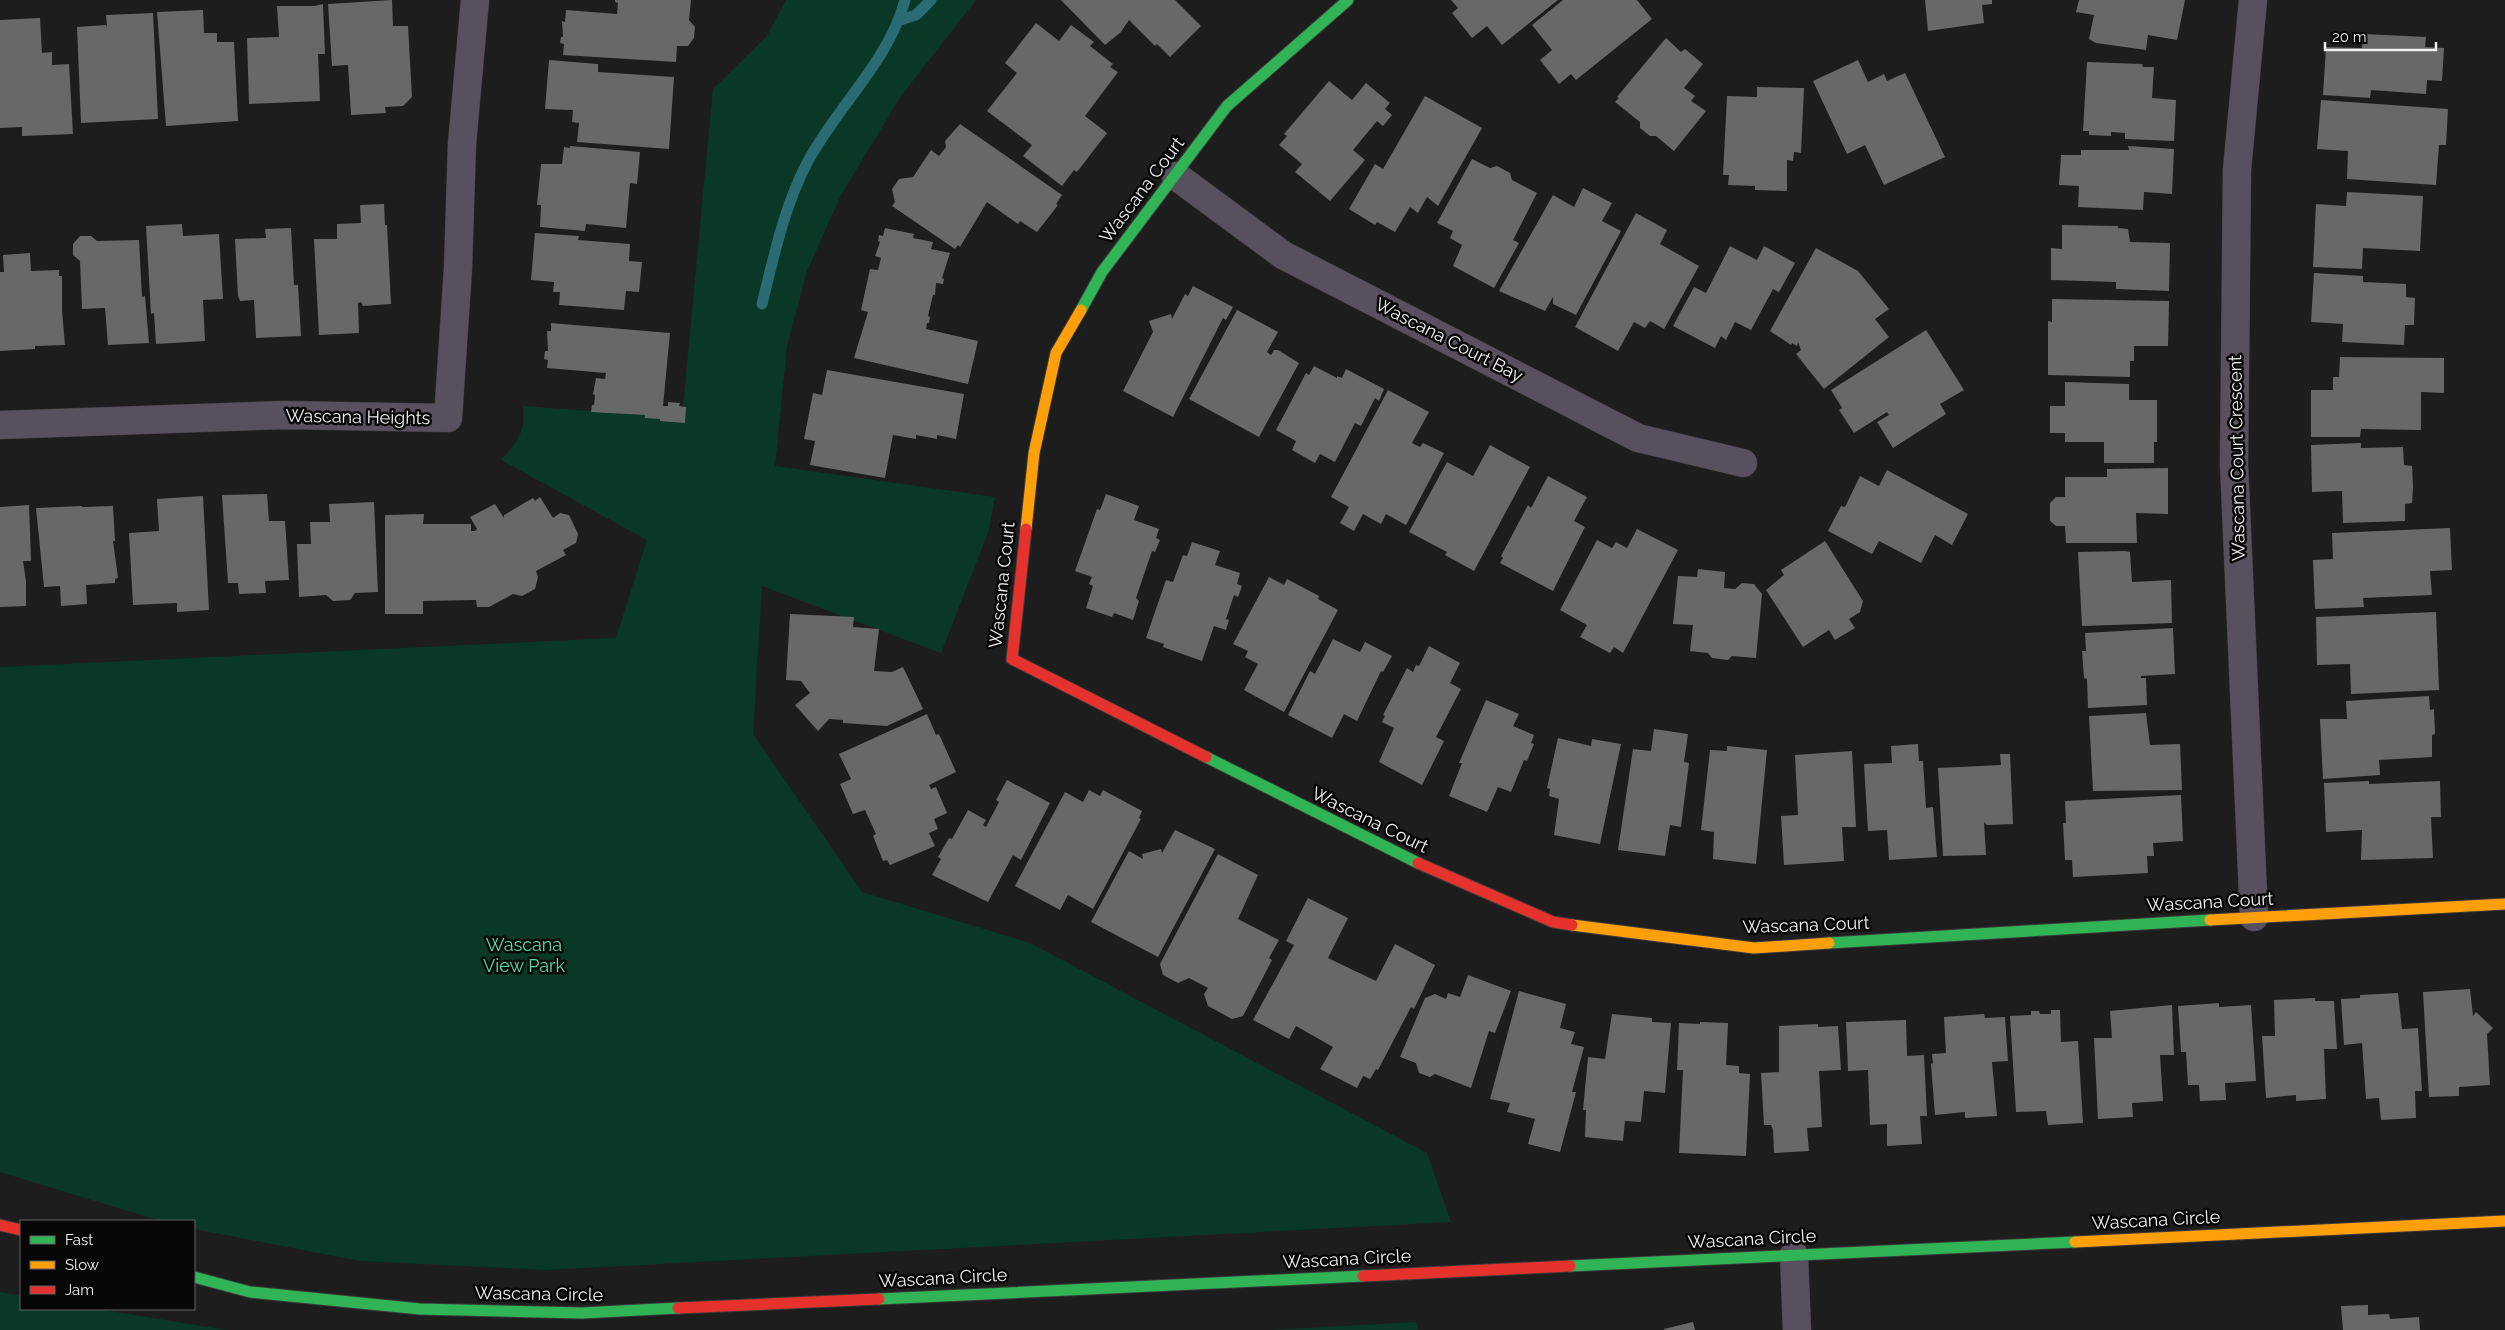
<svg xmlns="http://www.w3.org/2000/svg" width="2505" height="1330" viewBox="0 0 2505 1330" font-family="Raleway,sans-serif">
  <style>
    .green { fill: #0a3827 }
    .lines { fill: none; stroke-linecap: round; stroke-linejoin: round }
    .stream { stroke: #2b6b74; stroke-width: 11 }
    .building { fill: #696868 }
    .street-casing { stroke: #3b3a3b; stroke-width: 29 }
    .fast-casing { stroke: #3b3a3b; stroke-width: 13 }
    .slow-casing { stroke: #3b3a3b; stroke-width: 13 }
    .jam-casing { stroke: #3b3a3b; stroke-width: 13 }
    .street { stroke: #58505e; stroke-width: 28 }
    .fast { stroke: #30b455; stroke-width: 11 }
    .slow { stroke: #ff9f0a; stroke-width: 11 }
    .jam { stroke: #e5322d; stroke-width: 11 }
    .labels { text-anchor: middle; stroke-width: 5; stroke-linejoin: round; paint-order: stroke }
    .street-label { font-size: 18px; fill: #f0eff1; stroke: #070707 }
    .park-label { font-size: 18px; fill: #52e1a7; stroke: #070707 }
  </style>
  <rect width="100%" height="100%" fill="#1d1d1d"/>
  <path class="green" d="M786,0H976L901,96L841,195L807,271L787,346L775,466L995,497L989,530L941,653L762,586L753,734L862,892L1030,943L1427,1153L1451,1222L547,1270L360,1261L194,1229V1221H161L0,1172V667L616,638L647,540L501,460C518,441 526,432 523,406L682,418L713,89L767,36Z
    M0,1292L21,1296V1309H98L226,1330H0Z
    M1416,1322L1418,1330H1269Z"/>
  <g class="lines">
    <path class="stream" d="M900,20L916,15L931,0
      M762,304C774,256 784,207 807,163C837,106 888,63 905,0"/>
  </g>
  <path class="building" d="M392,0L393,26H408L412,97L403,106L385,107L386,113L351,115L348,65L332,66L328,4Z
    M615,0H691L689,20L695,27L694,38L688,46H677L676,62L563,55L564,44L560,43L561,37H563L562,21L565,22L566,10L617,14L618,3L615,2Z
    M1061,0H1175L1201,26L1170,57L1157,44L1155,46L1129,20L1121,32L1105,45Z
    M1451,0H1558L1502,45L1487,26L1472,38L1452,13L1458,8Z
    M1563,0H1637L1652,19L1576,80L1571,74L1559,84L1540,60L1552,50L1532,25Z
    M1925,0H1992V4L1982,5L1984,23L1928,31Z
    M2079,0H2185L2177,40L2148,35L2146,50L2096,43L2089,39L2094,15L2076,12Z
    M323,4L325,54H318L320,101L249,104L247,38L279,37L277,6H314Z
    M203,10L204,33H217V42H234L238,121L166,126L157,12Z
    M153,13L158,119L81,123L77,27L106,25L107,27L106,15Z
    M40,18L42,53L52,52V65L69,64L73,134L22,136V127L0,128V20Z
    M1036,23L1059,41L1071,25L1094,42L1090,46L1113,64L1110,67L1118,72L1085,116L1107,133L1077,172L1074,170L1062,186L1023,156L1032,145L987,111L1017,73L1005,63Z
    M2363,34L2426,37L2425,47L2444,48L2442,81L2427,80L2426,94L2371,90L2370,98L2323,95L2326,47L2362,48Z
    M1666,38L1681,52L1685,49L1703,64L1684,88L1695,96L1691,101L1706,111L1674,151L1656,136H1650L1640,128V122L1615,102L1619,98L1617,97Z
    M549,60L598,64V72L674,77L669,149L577,142L579,123L572,122L573,110L545,109Z
    M1858,60L1868,82L1884,74L1887,81L1905,73L1945,157L1884,185L1865,145L1847,154L1813,81Z
    M2087,62L2142,64L2143,67H2154L2152,98L2176,100L2174,141L2125,139V133L2111,132V136L2089,135V131H2083Z
    M1329,81L1352,100L1366,83L1390,103L1385,109L1392,115L1383,126L1377,121L1353,150L1365,160L1330,201L1295,172L1302,164L1279,145L1287,136L1284,134Z
    M1757,87L1804,88L1801,153L1794,152L1793,161L1787,160V191L1755,190V186L1728,185L1729,175H1723L1727,96L1757,97Z
    M1425,96L1482,128L1438,206L1427,197L1418,213L1410,207L1395,232L1377,222L1375,225L1349,209L1375,164L1383,169Z
    M2321,100L2448,109L2446,145H2439L2436,185L2347,179L2348,151L2317,149Z
    M960,124L1062,195L1056,204L1058,205L1037,232L1020,221L1018,224L987,202L960,247L958,245L955,249L892,206L895,202L892,189L899,179L913,177L931,150L939,156L946,147L945,141Z
    M570,146L640,152L637,184L630,183L626,228L586,224L585,231L540,227L541,205H537L541,164H562L564,147L570,148Z
    M2128,146L2174,149L2172,194L2144,192L2143,210L2078,207L2079,186L2059,185L2061,155H2081V150H2129Z
    M1472,159L1490,168L1497,166L1510,173L1512,180L1537,193L1513,240L1519,243L1494,288L1453,266L1462,245L1450,238L1453,231L1437,223Z
    M1583,188L1612,203L1602,221L1621,231L1576,315L1553,304V297L1545,311L1499,291L1553,195L1574,207Z
    M2347,192L2423,196L2420,251L2363,248L2362,269L2313,267L2316,204L2346,206Z
    M384,204L385,225H387L391,304L363,306L361,302L358,303L359,333L319,335L314,239H337V224L361,223L360,205Z
    M1636,213L1667,230L1660,244L1699,266L1664,329L1650,321L1645,328L1634,322L1618,351L1575,327Z
    M182,224L183,236L219,234L223,299L203,300L205,341L156,344L154,313L151,314L146,226Z
    M2062,225L2118,226V228L2128,229L2130,242L2170,243L2169,291L2116,289V282L2051,280V248L2062,249Z
    M291,228L294,285H298L301,336L256,338L254,300L240,301L238,296L235,239L266,238L265,229Z
    M885,228L914,234L913,238L933,242L931,249L950,253L942,278L944,279L943,284L936,283L935,295H933L928,316L930,317L929,323H927L926,329L978,341L968,384L854,358L868,312L861,310L870,269L878,270L881,258L875,256L880,242L878,241L879,235L883,236Z
    M535,233L579,236L578,240L630,244L629,261L642,262L639,292L626,291L624,310L559,305L560,292H553L554,282L531,280Z
    M80,236H91L97,241L139,240L142,297L145,296L149,343L108,345L105,308L82,309L80,261L73,255V244Z
    M1730,246L1757,260L1764,246L1795,263L1779,292L1773,289L1751,330L1735,322L1726,340L1721,336L1715,348L1673,326L1694,287L1706,293Z
    M1816,248L1858,271L1889,309L1875,319L1889,337L1824,389L1796,354L1801,350L1798,342L1797,346L1792,343L1791,345L1770,331Z
    M30,253L31,271L59,270V276H62V310L65,345L35,346V349L0,351V272H4L3,255Z
    M2314,273L2363,276V282L2406,284V297L2415,298L2414,325H2405L2404,345L2342,342L2343,324L2311,322Z
    M1193,286L1233,307L1226,320L1223,318L1173,417L1123,391L1153,332L1149,321L1171,314L1172,319L1185,294L1188,296Z
    M2052,299L2169,301L2168,346H2134V361H2130V377L2048,375V321L2052,322Z
    M1237,310L1278,332L1267,352L1271,355L1274,350H1278L1299,363L1259,437L1189,399Z
    M551,323L670,333L663,406H668V402L680,403L679,406L686,407L685,423L660,421V419L645,418V415L591,412L592,405H594L595,395L593,394L596,378L605,379L606,373L547,368L548,360L544,359L545,351H548L547,331H551Z
    M1926,330L1964,390L1940,404L1946,414L1893,448L1877,422L1889,415L1887,412L1854,433L1839,410L1842,408L1831,390Z
    M2340,357L2444,358V393L2421,392V430L2361,429L2360,437H2311V390H2333V377H2339Z
    M1314,366L1337,378V376L1342,378L1346,369L1384,389L1379,401L1375,398L1361,426L1355,423L1335,462L1320,454L1315,463L1292,450L1296,441L1276,430L1306,373L1309,375Z
    M827,370L964,394L956,439L937,435V439L916,435V439L893,435L885,478L810,465L815,441L804,439L813,393L822,395Z
    M2065,382L2129,384V400H2157V442H2154V463H2104V442H2065V433H2050V406H2065Z
    M1388,390L1429,412L1412,443L1420,447L1423,443L1444,453L1406,525L1386,514L1381,524L1363,514L1354,531L1340,523L1349,507L1331,497Z
    M2361,443V448L2403,447L2404,465L2412,466L2413,487L2412,503L2405,504V521L2343,523L2342,491L2312,492L2311,445Z
    M1490,445L1530,467L1474,571L1445,555L1447,552L1409,532L1447,462L1473,476Z
    M2168,468V514L2136,513L2137,543H2066L2065,526H2056L2050,521V503L2056,497H2065V477H2107V469Z
    M1887,470L1968,514L1952,545L1935,535L1921,563L1879,541L1872,554L1828,531L1841,506L1845,507L1860,476L1879,486Z
    M1548,476L1587,497L1574,521L1585,527L1553,591L1500,563L1503,558L1501,556L1528,505L1531,508Z
    M267,494L269,521H285L289,580L265,581L266,593L239,594L238,583H228L222,495Z
    M1106,494L1139,506L1134,520L1159,529L1156,538L1160,540L1155,552L1152,551L1136,598L1139,601L1133,620L1114,613L1112,617L1086,608L1093,586L1089,584L1092,577L1075,571L1097,509L1100,510Z
    M203,496L209,610L177,612V603L133,605L129,533L159,531L157,499Z
    M540,497L553,518L560,513L569,515L578,534L576,543L563,550L566,555L536,571L538,577L535,589L522,596L513,594L489,607H477L476,600L423,601V614H385V515L424,514L423,524H471V531H475L477,529L470,517L495,504L504,518V515L533,498L535,501Z
    M374,502L378,592L355,593L350,600L333,601L326,595L299,597L297,544H311L310,522H330L329,504Z
    M29,505L31,561H23L26,581V606L0,607V507Z
    M82,506V507L113,506L115,541H113L118,578L115,579V583L86,585L87,604L61,606L60,586L44,587L36,508Z
    M2450,528L2452,570L2430,571L2432,595L2363,598L2364,607L2315,609L2313,560L2333,559L2332,533Z
    M1637,529L1678,550L1623,653L1614,647L1610,653L1580,637L1587,625L1560,610L1597,540L1612,548L1616,542L1627,548Z
    M1825,541L1863,601L1860,612L1849,619L1855,628L1835,640L1829,630L1803,647L1766,590L1784,575L1781,570Z
    M1192,542L1220,551L1215,565L1240,573L1237,584L1242,586L1238,597L1234,595L1226,619L1229,620L1226,630L1214,626L1202,661L1163,647L1164,644L1146,638L1166,580L1173,582L1183,555L1187,556Z
    M2125,551L2130,552L2132,582L2171,580L2172,623L2082,626L2078,552Z
    M1698,569L1725,572L1724,588L1735,589L1742,583L1754,584L1762,594L1756,658L1732,656L1728,660L1712,658L1708,653L1690,651L1693,625L1673,624L1678,576L1697,577Z
    M1269,577L1284,585L1287,579L1319,596L1318,599L1338,610L1284,712L1244,690L1258,664L1245,657L1248,651L1233,644Z
    M2436,612L2439,690L2351,694L2350,664L2317,665L2316,617Z
    M790,614L854,617L853,627L879,629L874,671L892,672L903,667L923,709L887,726L843,723V720L829,719L818,731L795,705L810,693L801,681L786,680Z
    M2173,628L2175,674L2141,676V678H2146L2147,705L2088,708L2087,679L2084,678L2082,651H2086L2085,633Z
    M1333,639L1360,652L1365,642L1392,656L1383,672L1381,671L1357,721L1344,714L1332,738L1288,715L1310,671L1315,674Z
    M1429,646L1460,663L1450,683L1461,689L1436,737L1444,741L1422,785L1379,762L1394,728L1382,722L1385,716L1383,715L1407,668L1413,672L1416,665L1419,666Z
    M2429,696L2430,710L2434,709L2435,734L2432,735V757L2379,760L2380,775L2323,779L2320,719H2347L2346,701Z
    M1486,700L1519,714L1513,726L1534,735L1531,743L1534,744L1527,761L1524,760L1511,792L1498,787L1487,812L1449,796L1462,763H1459Z
    M2146,713L2150,745L2180,744L2182,790L2093,791L2089,716Z
    M927,714L936,735L939,734L956,772L929,785L931,789L936,787L947,813L934,819L938,829L929,833L935,846L890,865L887,860L883,861L873,836L876,834L865,810L853,814L840,784L851,779L839,754Z
    M1654,729L1688,734L1684,762L1689,763L1681,827L1670,825L1665,856L1618,850L1633,749L1651,751Z
    M1558,738L1591,746L1592,739L1621,744L1600,844L1554,835L1559,799L1549,796L1550,789L1547,788Z
    M1918,744L1919,761H1923L1926,808L1933,807L1937,857L1889,860L1887,830L1868,831L1864,764L1892,763L1891,746Z
    M1727,746L1767,750L1756,864L1713,859L1714,832L1701,830L1710,750L1727,751Z
    M1852,751L1856,827H1842L1844,861L1784,865L1781,816L1798,815L1795,755Z
    M2000,754H2010L2013,824L1987,825L1984,822L1986,855L1943,856L1938,768L2001,765Z
    M1007,780L1050,803L1021,860L1013,855L988,902L932,875L941,859L938,857L949,838L952,839L968,810L986,820L983,825L986,827L999,802L996,800Z
    M2369,781V784L2440,781L2441,817H2431L2433,858L2361,860L2362,830L2326,832L2324,783Z
    M1089,790L1100,796L1103,790L1142,811L1139,818L1141,819L1093,909L1068,895L1060,910L1015,886L1065,792L1083,802Z
    M2181,795L2183,841L2153,843L2154,856H2147L2148,873L2073,877L2072,860H2065L2063,823H2066L2065,801Z
    M1175,830L1215,849L1158,957L1091,922L1129,851L1143,859L1142,854L1161,849L1162,853Z
    M1218,854L1258,875L1238,919L1279,940L1269,958L1272,960L1243,1016L1232,1019L1208,1006L1204,994L1208,988L1189,978L1178,983L1163,975L1160,964Z
    M1308,898L1348,918L1328,958L1376,981L1395,944L1435,965L1414,1009L1411,1007L1378,1070L1376,1069L1370,1079L1363,1076L1357,1088L1320,1069L1333,1047L1296,1026L1289,1039L1253,1020L1294,945L1286,941Z
    M1468,975L1511,991L1495,1033L1489,1031L1471,1088L1435,1074L1430,1077L1419,1073L1416,1063L1400,1057L1425,998L1435,994L1446,999L1448,993L1460,997Z
    M2470,989L2473,1016L2476,1012L2493,1028L2487,1034L2490,1085L2459,1087V1096L2429,1097L2423,992Z
    M1519,991L1566,1004L1560,1028L1575,1032L1571,1044L1584,1047L1572,1092H1576L1560,1152L1528,1144L1535,1119L1507,1112L1510,1103L1490,1099Z
    M2398,993L2402,1029L2418,1028L2422,1091H2415L2416,1118L2381,1120L2379,1098L2366,1099L2362,1043L2344,1045L2341,999L2360,998V995Z
    M2315,998V1001H2334L2337,1049H2324L2326,1099L2296,1101V1095L2266,1098L2262,1036H2275L2274,1000Z
    M2219,1003V1007L2251,1005L2256,1081L2225,1083L2226,1100L2200,1101L2199,1085H2188L2186,1052H2181L2178,1006Z
    M2172,1005L2174,1055H2160L2163,1101L2132,1103L2133,1117L2098,1119L2094,1038H2112L2110,1011Z
    M2051,1010H2060L2061,1042L2078,1041L2083,1123L2048,1125L2046,1111L2016,1112L2010,1016L2031,1015V1011H2039L2040,1014H2051Z
    M1612,1014L1652,1018V1022L1671,1023L1665,1093L1644,1091L1641,1122L1625,1121L1623,1141L1585,1137L1586,1110H1583L1588,1057L1605,1059Z
    M1984,1014L1985,1018L2005,1017L2008,1061L1992,1062L1997,1116L1965,1118V1112L1935,1115L1931,1064L1933,1063L1932,1054L1946,1053L1944,1017Z
    M1906,1020L1907,1056L1924,1055L1927,1116H1920L1922,1144L1887,1146V1124L1870,1125L1868,1070L1848,1071L1846,1022Z
    M1700,1022L1728,1023L1726,1065L1739,1066V1073L1750,1074L1746,1156L1679,1153L1683,1070H1677L1679,1023L1700,1024Z
    M1818,1024V1027L1838,1026L1841,1070L1819,1071L1822,1127L1807,1128L1809,1151L1774,1153L1773,1130L1771,1125H1764L1761,1073L1779,1072V1026Z
    M2368,1305V1315L2389,1314L2390,1319L2419,1317L2420,1330H2343L2341,1306Z
    M1693,1322L1695,1330H1664V1329Z"/>
  <g class="lines">
    <defs>
      <path id="street" d="M2253,0L2237,170L2234,464L2254,917
        M1176,176L1283,255L1638,438L1743,463
        M0,425L285,415L448,418L458,268L462,144L475,0
        M1794,1255L1797,1330"/>
      <path id="fast" d="M1081,310L1102,272L1227,106L1348,0
        M1206,757L1418,863
        M1829,943L2210,920
        M1570,1266L2075,1242
        M194,1277L250,1292L420,1309L582,1313L678,1308
        M879,1299L1363,1276"/>
      <path id="slow" d="M1026,529L1034,453L1056,353L1081,310
        M2210,920L2505,904
        M1572,925L1754,948L1829,943
        M2075,1242L2505,1221"/>
      <path id="jam" d="M1026,529L1012,659L1206,757
        M1418,863L1553,922L1572,925
        M0,1225L21,1230
        M1363,1276L1570,1266
        M678,1308L879,1299"/>
    </defs>
    <use href="#street" class="street-casing"/>
    <use href="#fast" class="fast-casing"/>
    <use href="#slow" class="slow-casing"/>
    <use href="#jam" class="jam-casing"/>
    <use href="#street" class="street"/>
    <use href="#fast" class="fast"/>
    <use href="#slow" class="slow"/>
    <use href="#jam" class="jam"/>
  </g>
  <g class="labels">
    <g class="street-label">
      <text transform="translate(1142 190) rotate(-53)" y="6">Wascana Court</text>
      <text transform="translate(1449 340) rotate(27)" y="6">Wascana Court Bay</text>
      <text transform="translate(358 417) rotate(1)" y="6">Wascana Heights</text>
      <text transform="translate(2237 458) rotate(-91)" y="6">Wascana Court Crescent</text>
      <text transform="translate(1002 585) rotate(-84)" y="6">Wascana Court</text>
      <text transform="translate(1370 820) rotate(26)" y="6">Wascana Court</text>
      <text transform="translate(2210 902) rotate(-3)" y="6">Wascana Court</text>
      <text transform="translate(1806 925) rotate(-2)" y="6">Wascana Court</text>
      <text transform="translate(2156 1220) rotate(-3)" y="6">Wascana Circle</text>
      <text transform="translate(1752 1239) rotate(-3)" y="6">Wascana Circle</text>
      <text transform="translate(1347 1259) rotate(-3)" y="6">Wascana Circle</text>
      <text transform="translate(943 1278) rotate(-3)" y="6">Wascana Circle</text>
      <text transform="translate(539 1294) rotate(1)" y="6">Wascana Circle</text>
    </g>
    <g class="park-label">
      <text x="524" y="951">Wascana<tspan x="524" dy="21">View Park</tspan></text>
    </g>
  </g>
  <rect x="20" y="1220" width="175" height="90" fill="#070707" stroke="#646465"/>
  <rect x="30" y="1236" width="25" height="8" fill="#30b455" stroke="#646465"/>
  <text x="65" y="1245" font-size="15" fill="#f0eff1">Fast</text>
  <rect x="30" y="1261" width="25" height="8" fill="#ff9f0a" stroke="#646465"/>
  <text x="65" y="1270" font-size="15" fill="#f0eff1">Slow</text>
  <rect x="30" y="1286" width="25" height="8" fill="#e5322d" stroke="#646465"/>
  <text x="65" y="1295" font-size="15" fill="#f0eff1">Jam</text>
  <path d="M2325 42v8h111v-8" fill="none" stroke="#f0eff1" stroke-width="2.5"/>
  <text x="2332" y="42" font-size="15" fill="#f0eff1" stroke="#070707" stroke-width="4" paint-order="stroke">20 m</text>
</svg>
